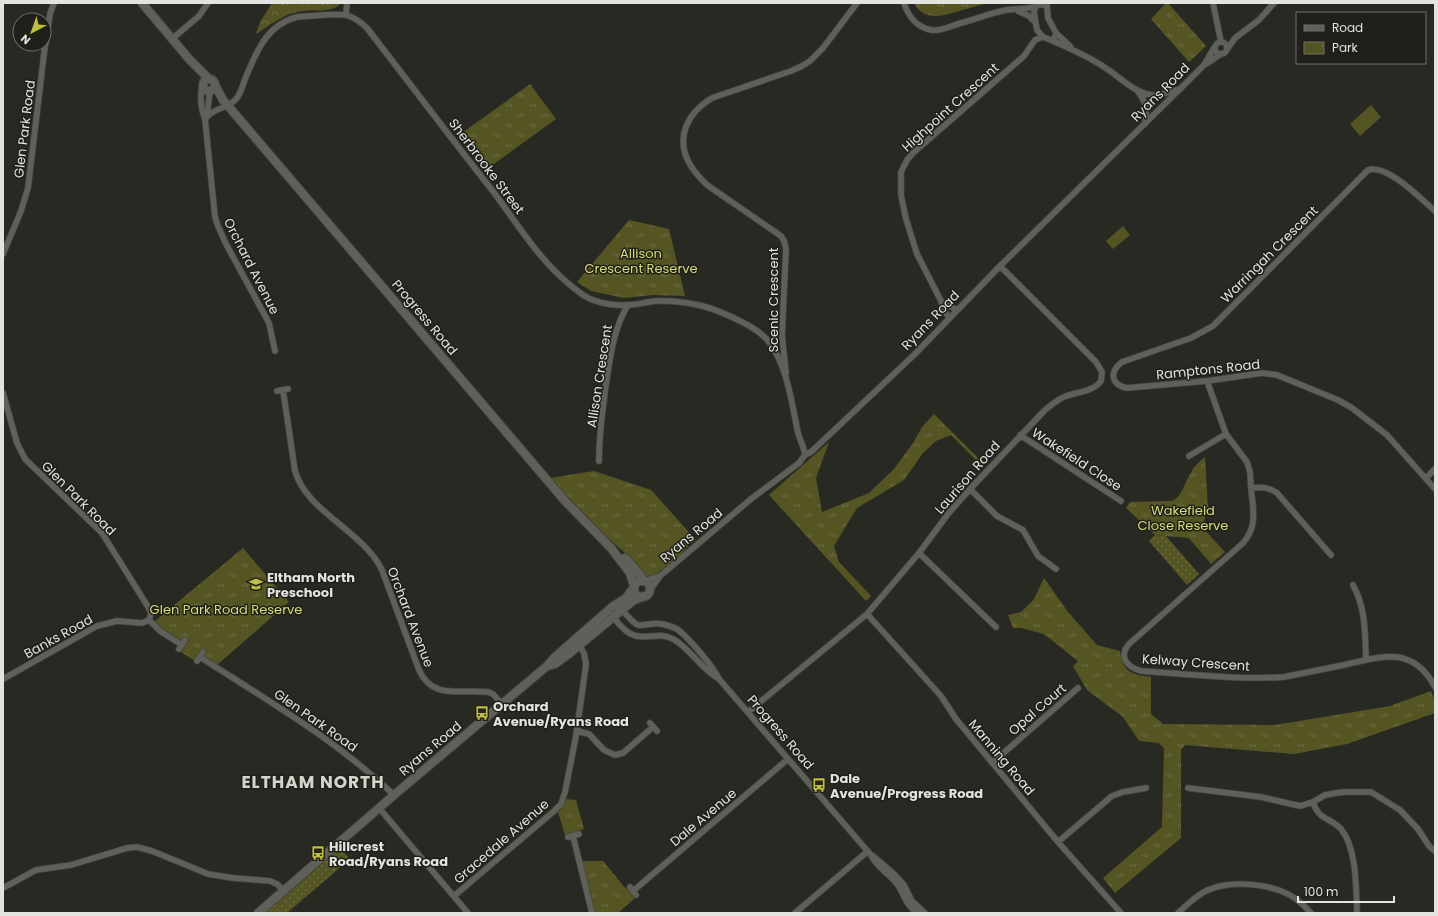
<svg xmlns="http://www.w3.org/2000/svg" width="1438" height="916" viewBox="0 0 1438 916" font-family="Poppins,sans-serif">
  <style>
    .grass { fill: url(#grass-dots) }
    .forest { fill: url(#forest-crowns) }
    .park { fill: url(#park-tufts) }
    .garden { fill: #555524 }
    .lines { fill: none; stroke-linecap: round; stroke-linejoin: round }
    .street-casing { stroke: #44443f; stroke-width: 7 }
    .secondary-casing { stroke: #44443f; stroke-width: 10 }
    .street { stroke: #60605a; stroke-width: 5.5 }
    .secondary { stroke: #60605a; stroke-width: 8 }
    .labels { text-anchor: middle; stroke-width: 3; stroke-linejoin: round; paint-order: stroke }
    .street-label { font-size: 13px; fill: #e3e3df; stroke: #20201a }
    .park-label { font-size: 13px; fill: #d9da78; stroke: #20201a }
    .poi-label { font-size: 13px; font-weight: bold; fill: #e3e3df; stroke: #20201a; text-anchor: start }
    .district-label { font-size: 17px; font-weight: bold; letter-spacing: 1px; fill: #d3d4cc; stroke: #20201a }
  </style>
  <defs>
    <pattern id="grass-dots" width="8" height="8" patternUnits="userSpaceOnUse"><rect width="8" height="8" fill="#555524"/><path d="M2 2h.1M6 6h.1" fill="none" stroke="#6d6d43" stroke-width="1.8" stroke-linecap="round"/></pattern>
    <pattern id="forest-crowns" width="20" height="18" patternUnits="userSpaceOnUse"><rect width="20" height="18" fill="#555524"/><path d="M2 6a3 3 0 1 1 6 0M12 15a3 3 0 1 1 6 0" fill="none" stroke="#6d6d43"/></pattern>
    <pattern id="park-tufts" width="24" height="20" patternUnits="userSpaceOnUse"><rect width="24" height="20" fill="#555524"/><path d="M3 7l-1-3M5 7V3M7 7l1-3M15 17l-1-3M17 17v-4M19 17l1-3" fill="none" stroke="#6d6d43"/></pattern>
  </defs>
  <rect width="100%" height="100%" fill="#292924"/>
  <path class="grass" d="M1155,535L1166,536L1199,574L1187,585L1149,541Z
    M339,847L350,859L287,913H263Z"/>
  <path class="forest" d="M272,3H341C331,15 310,8 297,12C282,15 269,26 256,34L260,22Z"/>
  <path class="park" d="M914,3H987C978,6 969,8 959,11C943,16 924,22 914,3Z
    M1166,3H1168L1206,46L1189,62L1151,19Z
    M530,84L556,119L487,169L462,133Z
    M629,220L669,229L685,296L653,295L624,298L591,291L577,282Z
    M934,414L984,464L982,466L951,435L936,441L923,453L904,480L857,508L834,546L839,562L871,596L866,601L769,495L829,442L816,478L822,512L869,493L894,469L913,443L922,427Z
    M1205,457L1208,509L1202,527L1225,552L1211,564L1189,538L1155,535L1126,508L1130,502L1172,501C1183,496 1185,480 1192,471C1192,469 1203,458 1205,457Z
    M594,471L651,490L696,540L689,545L678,558L656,574L652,576H646L643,575L635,563L624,552L587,520L550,478Z
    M243,548L289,602L217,665L205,657V653L195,661L181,652L187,641L183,638L180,641L162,629L155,621Z
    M1044,578L1068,612L1097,645L1120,651C1122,672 1133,675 1151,677V714L1163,724L1275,725L1390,706L1431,691L1435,702V713L1347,744L1294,754L1185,745L1181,750V838L1115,893L1103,878L1162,827L1164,748L1159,743L1139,741L1123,717L1087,690L1073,666L1078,661L1044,634L1021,628H1013L1008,615L1021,612L1034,599Z
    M566,799L576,800L584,829L565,835L558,812L563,806Z
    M581,861H603L626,889L627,888L635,898L618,913H594Z"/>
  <path class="garden" d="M1371,105L1381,117L1360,136L1350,124Z
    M1123,226L1130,235L1113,249L1106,241Z"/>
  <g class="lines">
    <defs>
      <path id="street" d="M904,3C908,16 917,27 931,30C940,32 953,25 961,23C976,19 991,13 1006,10C1017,8 1025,10 1037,6
        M1213,3L1221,42
        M1039,4L1047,6L1048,18L1056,33L1054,39L1051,40L1043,37L1037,30L1034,12L1035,8L1040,3
        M1018,11L1029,16L1035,22
        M346,14L347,3
        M1056,33L1070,46
        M172,39L199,16L208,3
        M1051,40C1069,48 1088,56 1104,67C1119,76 1134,93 1152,95C1161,96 1171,91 1180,89
        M1215 48a6 6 0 1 1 12 0a6 6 0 1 1-12 0Z
        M1226,51L1235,38L1259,20L1274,3
        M1206,64L1221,54
        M202,86C200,97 201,109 205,119L215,217L218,226L226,244L269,323L275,351
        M1137,90C1147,103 1147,109 1145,124
        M207,115L210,91
        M207,117C218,105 226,111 237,98C242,91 244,80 248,72C258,48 269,24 297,17C305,16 314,16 322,15C343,14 350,12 367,28C409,83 452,139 495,194C521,229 543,266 579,292C591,302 611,306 626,305C636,305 646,302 656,301C689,300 713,307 742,322C752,327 762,333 769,342C787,365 792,404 798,433C800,440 804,447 805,455
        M1435,211C1421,199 1388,164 1368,170L1213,326L1191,338L1122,362C1109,372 1111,384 1126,388L1207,381L1262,373L1277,375L1338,400L1352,408L1387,435L1435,489
        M3,254L21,211L28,188L44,54L50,14L54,3
        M941,301L957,310
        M949,317L944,311L941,301L917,254L906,219L901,195V172L907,160L913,153L1024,56L1035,40L1043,37
        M786,373L782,335L786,249L784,241L781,236L707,185C701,179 695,173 691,166C674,139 687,113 712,98L791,71L802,66L810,61L823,48L857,3
        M1207,381L1226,434L1247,462L1250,472L1251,488C1262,487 1269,487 1277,493L1331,555
        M283,390L295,471C306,511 364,532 382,570L419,670C432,700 461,689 488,692L493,694L502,704
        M277,391L288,389
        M3,393L17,443L25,459L102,533L150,610L151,614L149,620
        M1020,435L1121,501
        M1189,456L1226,434
        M599,461C599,433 603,405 607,378C611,352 614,328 628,305
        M1426,478L1435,469
        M1251,488C1253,509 1258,526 1243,543L1129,644C1118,657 1127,667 1141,671C1188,674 1237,680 1284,677C1304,673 1324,669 1344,665C1361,661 1388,653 1405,659C1419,663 1428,674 1435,687
        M970,489L997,516L1023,530L1038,556L1056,569
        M919,553L996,627
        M644,581L660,576
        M1353,585C1366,608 1365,635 1366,660
        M649,592L660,576L751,499L799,463L805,455L811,452L915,354L1000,266L1186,83L1204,65L1214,48
        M619,609C626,612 630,621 638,625C646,626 654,622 662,624C667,625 673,627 677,629C689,638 713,666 719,679L871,855C877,868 889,873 897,884C905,895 905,904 917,913
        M867,614L941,696L956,719L1058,842L1121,913
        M613,615V617C618,623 624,631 631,634C644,641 659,631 673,639C690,648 701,669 719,679
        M149,620L160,631L182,645
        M179,649L185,640
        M200,657C267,700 336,740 394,795
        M197,661L203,652
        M3,679L97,626L117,621L142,623L149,620
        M748,712L867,614L919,553L948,514L970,489L1045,410C1051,405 1057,400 1064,397C1076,392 1093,392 1101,381L1102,372L1096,362L1000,266
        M650,723L657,731
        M577,731L589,734L604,750L615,755L623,753L653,727
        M992,763L1078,688
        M1188,788L1261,797L1300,806L1313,802L1325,795L1336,793L1345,792H1371L1400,810L1418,829L1429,846L1435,851
        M1313,802C1319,821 1330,817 1341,829C1357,848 1356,889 1357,913
        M379,808L468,913
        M573,836L592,913
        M568,837L579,834
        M1058,842L1112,796L1123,792L1146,788
        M873,856L894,874L904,885L912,901L925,913
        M630,887L636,895
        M3,888L36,870L71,865L127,848L137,847L152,851L208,874L233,878L270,881L277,884L283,890
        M633,891L788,759
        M454,896L553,812L561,804L565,792L576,736L586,664L584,653L577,643
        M795,913L868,851
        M1178,913C1187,905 1196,895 1208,890C1229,881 1260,883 1281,891C1293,895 1303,904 1311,913"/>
      <path id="secondary" d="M142,3L189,59L209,79
        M203 85a6 6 0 1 1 12 0a6 6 0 1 1-12 0Z
        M215,85L223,100L565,501L611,548L630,573L634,586
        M625,558L638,572L644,581
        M634 589a8 8 0 1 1 16 0a8 8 0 1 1-16 0Z
        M548,666L555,664L570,653L634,600L644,596
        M258,913L394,795L547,666L555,657L612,607L626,598L634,587"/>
    </defs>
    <use href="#street" class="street-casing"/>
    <use href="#secondary" class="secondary-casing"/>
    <use href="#street" class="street"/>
    <use href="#secondary" class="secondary"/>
  </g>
  <defs>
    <symbol id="school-bare" viewBox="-9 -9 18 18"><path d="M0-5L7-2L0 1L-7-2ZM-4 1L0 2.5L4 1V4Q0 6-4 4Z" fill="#bfbe41" stroke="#20201a" stroke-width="2.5" paint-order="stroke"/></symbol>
    <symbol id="bus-bare" viewBox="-9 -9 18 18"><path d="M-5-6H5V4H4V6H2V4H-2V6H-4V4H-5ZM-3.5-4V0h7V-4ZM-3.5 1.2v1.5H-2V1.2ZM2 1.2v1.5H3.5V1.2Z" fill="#bfbe41" stroke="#20201a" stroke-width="2.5" paint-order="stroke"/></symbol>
  </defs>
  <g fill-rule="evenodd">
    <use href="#school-bare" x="246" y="574" width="20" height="20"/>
    <use href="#bus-bare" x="472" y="703" width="20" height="20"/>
    <use href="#bus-bare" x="809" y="775" width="20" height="20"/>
    <use href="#bus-bare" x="308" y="843" width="20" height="20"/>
  </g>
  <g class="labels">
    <g class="street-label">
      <text transform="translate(1160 92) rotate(-45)" y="5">Ryans Road</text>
      <text transform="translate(950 107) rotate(-42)" y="5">Highpoint Crescent</text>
      <text transform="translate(24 129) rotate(-83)" y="5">Glen Park Road</text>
      <text transform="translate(487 166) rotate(53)" y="5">Sherbrooke Street</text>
      <text transform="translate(1269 254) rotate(-45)" y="5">Warringah Crescent</text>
      <text transform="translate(252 266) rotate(63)" y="5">Orchard Avenue</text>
      <text transform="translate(773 300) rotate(-90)" y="5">Scenic Crescent</text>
      <text transform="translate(425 317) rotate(50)" y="5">Progress Road</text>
      <text transform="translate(930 320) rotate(-46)" y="5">Ryans Road</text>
      <text transform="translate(1208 369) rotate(-6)" y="5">Ramptons Road</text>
      <text transform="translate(599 376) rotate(-81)" y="5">Allison Crescent</text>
      <text transform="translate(1077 459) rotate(33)" y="5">Wakefield Close</text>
      <text transform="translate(967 477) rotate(-49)" y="5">Laurison Road</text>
      <text transform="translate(79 498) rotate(45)" y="5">Glen Park Road</text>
      <text transform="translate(691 535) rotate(-40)" y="5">Ryans Road</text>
      <text transform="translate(411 617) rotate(69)" y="5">Orchard Avenue</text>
      <text transform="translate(58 636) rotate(-29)" y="5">Banks Road</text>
      <text transform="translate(1196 662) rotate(4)" y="5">Kelway Crescent</text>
      <text transform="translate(1037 709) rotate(-41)" y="5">Opal Court</text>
      <text transform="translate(316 720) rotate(35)" y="5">Glen Park Road</text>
      <text transform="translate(781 732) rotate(49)" y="5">Progress Road</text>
      <text transform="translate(430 748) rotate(-40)" y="5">Ryans Road</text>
      <text transform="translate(1002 757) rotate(50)" y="5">Manning Road</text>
      <text transform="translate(703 817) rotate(-40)" y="5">Dale Avenue</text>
      <text transform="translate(501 841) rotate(-41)" y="5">Gracedale Avenue</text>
    </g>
    <g class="park-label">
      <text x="641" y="258">Allison<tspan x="641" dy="15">Crescent Reserve</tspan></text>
      <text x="1183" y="515">Wakefield<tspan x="1183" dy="15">Close Reserve</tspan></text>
      <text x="226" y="614">Glen Park Road Reserve</text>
    </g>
    <g class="poi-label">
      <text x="267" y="582">Eltham North<tspan x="267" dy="15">Preschool</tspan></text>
      <text x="493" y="711">Orchard<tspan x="493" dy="15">Avenue/Ryans Road</tspan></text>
      <text x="830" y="783">Dale<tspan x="830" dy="15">Avenue/Progress Road</tspan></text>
      <text x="329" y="851">Hillcrest<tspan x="329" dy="15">Road/Ryans Road</tspan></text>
    </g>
    <g class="district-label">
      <text x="313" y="788">ELTHAM NORTH</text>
    </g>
  </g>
  <rect width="1438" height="916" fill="none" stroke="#e3e3df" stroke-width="8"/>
  <rect x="1296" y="12" width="130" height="52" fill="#20201a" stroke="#6e6e69"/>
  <rect x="1304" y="25" width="20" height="6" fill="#60605a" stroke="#6e6e69"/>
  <text x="1332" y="32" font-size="12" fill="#e3e3df">Road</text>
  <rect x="1304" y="42" width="20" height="12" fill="url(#park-tufts)" stroke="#6e6e69"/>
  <text x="1332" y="52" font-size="12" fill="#e3e3df">Park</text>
  <g transform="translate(32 32) rotate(221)"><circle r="19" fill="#20201a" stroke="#6e6e69"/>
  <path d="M0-3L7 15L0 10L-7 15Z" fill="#bfbe41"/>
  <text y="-6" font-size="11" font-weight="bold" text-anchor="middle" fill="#e3e3df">N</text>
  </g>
  <path d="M1298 896v6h96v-6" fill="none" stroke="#e3e3df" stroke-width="2"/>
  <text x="1304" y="896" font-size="12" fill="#e3e3df" stroke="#20201a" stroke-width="3" paint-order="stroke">100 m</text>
</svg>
